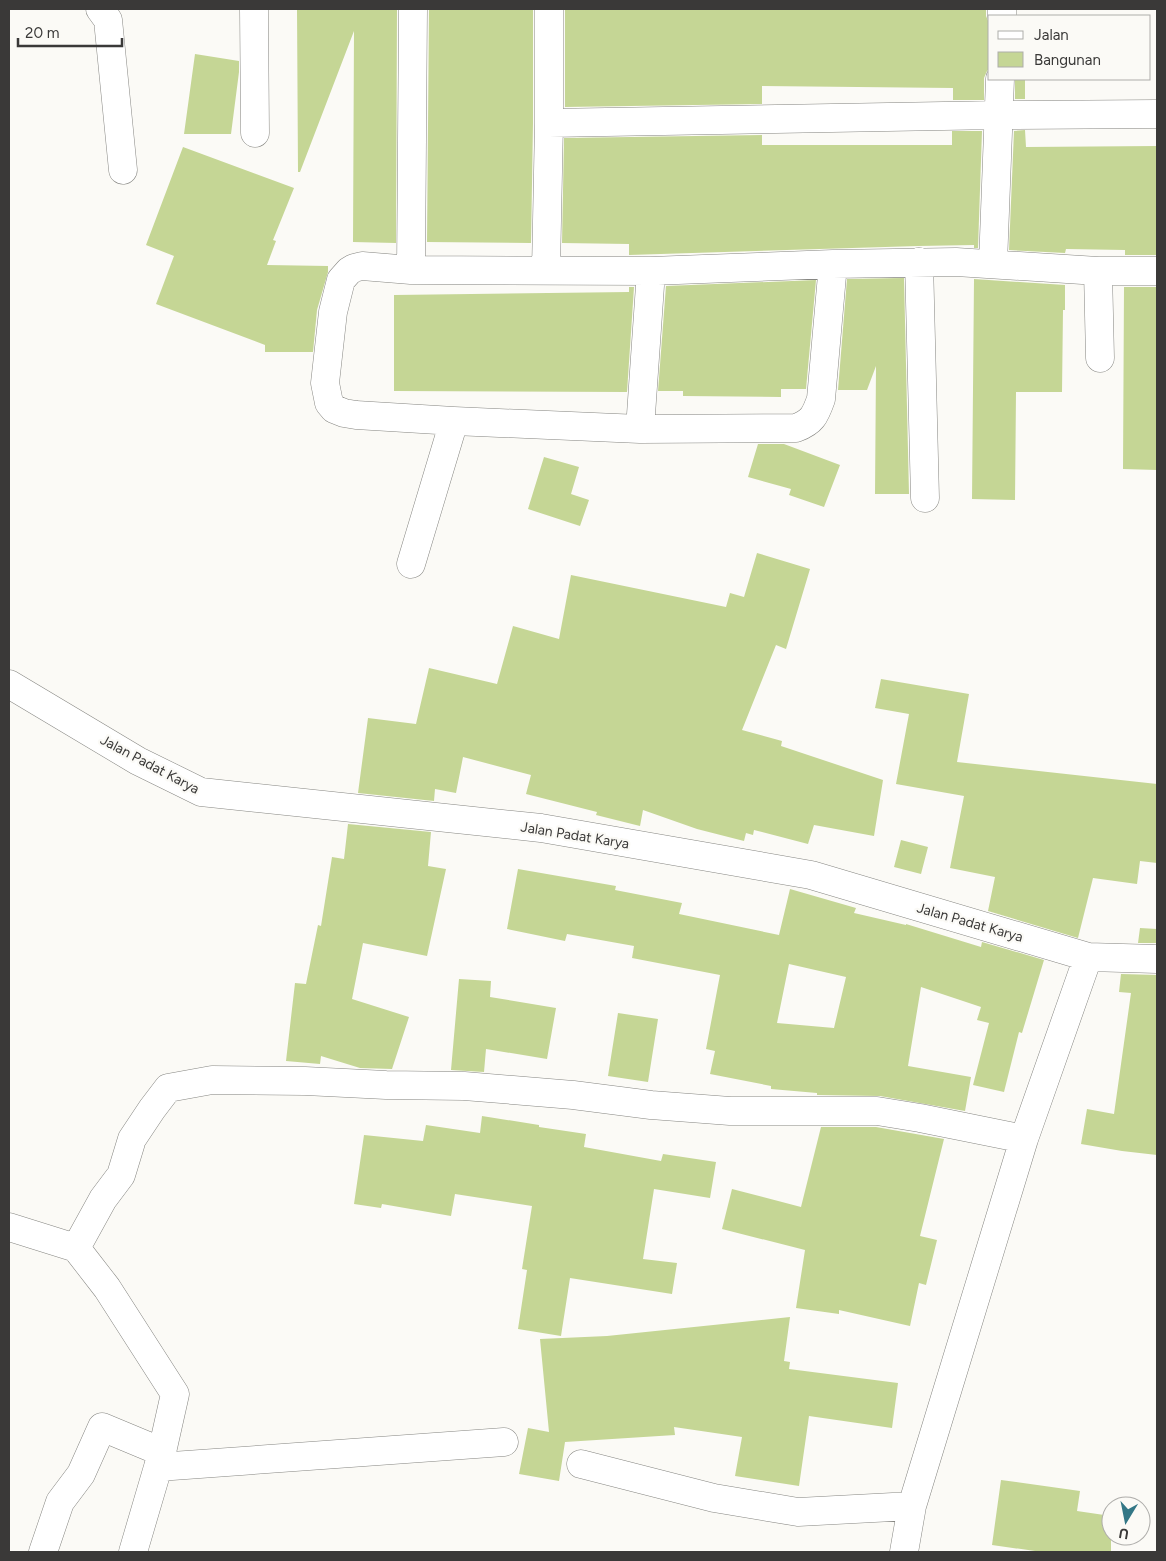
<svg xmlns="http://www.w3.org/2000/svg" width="1166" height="1561" viewBox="0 0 1166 1561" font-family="Figtree,sans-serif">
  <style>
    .building { fill: #c5d695; fill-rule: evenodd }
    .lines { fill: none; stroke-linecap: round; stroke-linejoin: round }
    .minor-casing { stroke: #868682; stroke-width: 29 }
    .minor { stroke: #fff; stroke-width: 28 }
    .labels { text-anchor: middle; stroke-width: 4.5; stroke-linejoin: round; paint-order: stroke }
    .street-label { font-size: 14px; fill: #3a3938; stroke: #fbfaf6 }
  </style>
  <rect width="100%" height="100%" fill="#fbfaf6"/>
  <path class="building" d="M297,9H397L396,243L353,242L354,31L300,172H298Z
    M429,9H533V123L531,243L427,242Z
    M565,9H986V16L990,25V68L987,71L984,78V100H953V88L762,86V104L565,107Z
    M195,54L239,61V72L231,134H184Z
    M1015,79H1025V99H1015Z
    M1025,130L1026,147L1157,146V255H1125V250L1066,249L1065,253L1009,250L1014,131Z
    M952,131H982L978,248H974V245L918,246L629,255V244L562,243L564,138L762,135V145H952Z
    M183,147L294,188L273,240L276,241L267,265L328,266V272L317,310L313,352H265V345L156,304L174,256L146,245Z
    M904,278L909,494H875L876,366L867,390H838L847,279Z
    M974,279L1065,285V310H1063L1062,392H1016L1015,500L972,499Z
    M816,280L806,389H781V397L683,396V391H658L666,286Z
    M629,287H634L627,392L394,391V295L629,292Z
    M1124,287H1157V470L1123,469Z
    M758,444H784L840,465L824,507L789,495L791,489L748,477Z
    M544,457L579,467L571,494L589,500L580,526L528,509Z
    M757,553L810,569L786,649L776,645L742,730L782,741L781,746L883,780L874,836L814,825L808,844L754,830L753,835L746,833L744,841L697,829L643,810L640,826L596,815L597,812L526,794L531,775L463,757L456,793L435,789L434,801L358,793L368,718L416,724L429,668L497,684L513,626L559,639L571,575L726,607L730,593L744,597Z
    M881,679L969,694L957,762L1157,784V863L1140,861L1137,884L1093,878L1078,938L988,911L995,877L950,868L964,796L896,784L909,714L875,708Z
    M348,824L431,832L428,866L446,869L427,956L363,943L352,999L409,1017L392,1069L360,1068L321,1056L320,1064L286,1061L295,983L306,984L318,925L321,926L332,857L344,859Z
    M901,840L928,847L921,874L894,867Z
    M518,869L616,886L615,890L682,903L679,914L779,935L790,889L856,908L854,913L906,925V924L981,947L982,942L1044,960L1022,1033L1019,1032L1004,1092L973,1085L989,1023L977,1020L981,1007L921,987L908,1066L971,1077L965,1111L880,1096L817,1095V1093L771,1089V1086L710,1074L715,1051L706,1049L720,975L632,958L634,946L567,934L565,941L507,929ZM789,964L846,977L834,1028L777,1023Z
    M1140,928L1157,929V943H1138Z
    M1121,974L1157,975V1155L1122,1151L1081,1144L1087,1109L1114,1114L1131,993L1119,992Z
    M459,979L491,981L490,997L556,1008L547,1059L486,1049L484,1072L451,1070Z
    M618,1013L658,1019L648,1082L608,1076Z
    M482,1116L539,1125V1127L586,1134L584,1147L661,1161L663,1154L716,1162L710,1198L654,1189L643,1259L677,1263L672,1294L570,1278L561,1336L518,1329L527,1270L522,1269L532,1206L455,1194L451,1216L382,1204L381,1208L354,1204L364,1135L423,1141L426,1125L480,1133Z
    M821,1127H876L944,1139L920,1236L937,1240L926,1285L919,1283L910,1326L839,1310V1314L796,1308L805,1250L722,1229L732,1189L801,1207Z
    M790,1317L784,1361L790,1362L789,1369L898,1383L892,1428L809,1416L799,1486L735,1476L742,1437L674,1427L675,1435L565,1442L559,1481L519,1474L528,1428L549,1432L540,1339L607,1336Z
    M1001,1480L1080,1491L1077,1511L1111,1516V1552H1042L992,1545Z"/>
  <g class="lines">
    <defs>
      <path id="minor" d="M100,9L108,20L123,170
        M254,9L255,133
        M1002,16V9
        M549,123L999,115L1157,114
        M919,262L925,498
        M833,264L821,399C815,416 812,422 796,428L640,429L454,421L356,415L344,413L334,409L329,403L325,383L333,312L341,280L349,271L354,268L362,266L411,270L651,271L833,264L956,262L1098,271H1157
        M993,264L1000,79
        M411,270L413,9
        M546,270L549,123V9
        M1098,271L1100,358
        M640,429L651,271
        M411,564L454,421
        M9,684L138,761L201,792L541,828L811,875L1088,957L1157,959
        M9,1227L76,1248L103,1199L121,1175L132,1139L152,1109L168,1088L212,1080L305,1081L386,1085L464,1086L573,1095L651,1105L730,1111H877L920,1118L1024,1139
        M76,1248L107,1288L175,1394L162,1452
        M581,1464L714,1498L798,1512L912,1506
        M43,1552L60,1502L81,1474L102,1427L162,1452L158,1467L504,1442
        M133,1552L158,1467
        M904,1552L912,1506L1024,1139L1088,957"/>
    </defs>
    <use href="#minor" class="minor-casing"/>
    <use href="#minor" class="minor"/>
  </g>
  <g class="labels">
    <g class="street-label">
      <text transform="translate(150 764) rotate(28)" y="5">Jalan Padat Karya</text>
      <text transform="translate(575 835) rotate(9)" y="5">Jalan Padat Karya</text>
      <text transform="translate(970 922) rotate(16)" y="5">Jalan Padat Karya</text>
    </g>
  </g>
  <rect width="1166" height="1561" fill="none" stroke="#3a3938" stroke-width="20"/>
  <rect x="988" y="15" width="162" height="65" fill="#fbfaf6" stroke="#aeadaa"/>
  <rect x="998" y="31" width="25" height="8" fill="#ffffff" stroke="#aeadaa"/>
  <text x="1034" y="40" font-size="15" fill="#3a3938">Jalan</text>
  <rect x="998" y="52" width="25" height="15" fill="#c5d695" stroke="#aeadaa"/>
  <text x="1034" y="65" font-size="15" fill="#3a3938">Bangunan</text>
  <g transform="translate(1126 1521) rotate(190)"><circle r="24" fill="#fbfaf6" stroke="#aeadaa"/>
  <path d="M0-4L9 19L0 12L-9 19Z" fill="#337786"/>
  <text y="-8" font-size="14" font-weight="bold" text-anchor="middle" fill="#3a3938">U</text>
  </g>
  <path d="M18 38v8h104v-8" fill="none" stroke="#3a3938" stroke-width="2.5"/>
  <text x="25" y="38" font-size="15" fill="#3a3938" stroke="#fbfaf6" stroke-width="4" paint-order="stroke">20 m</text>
</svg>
